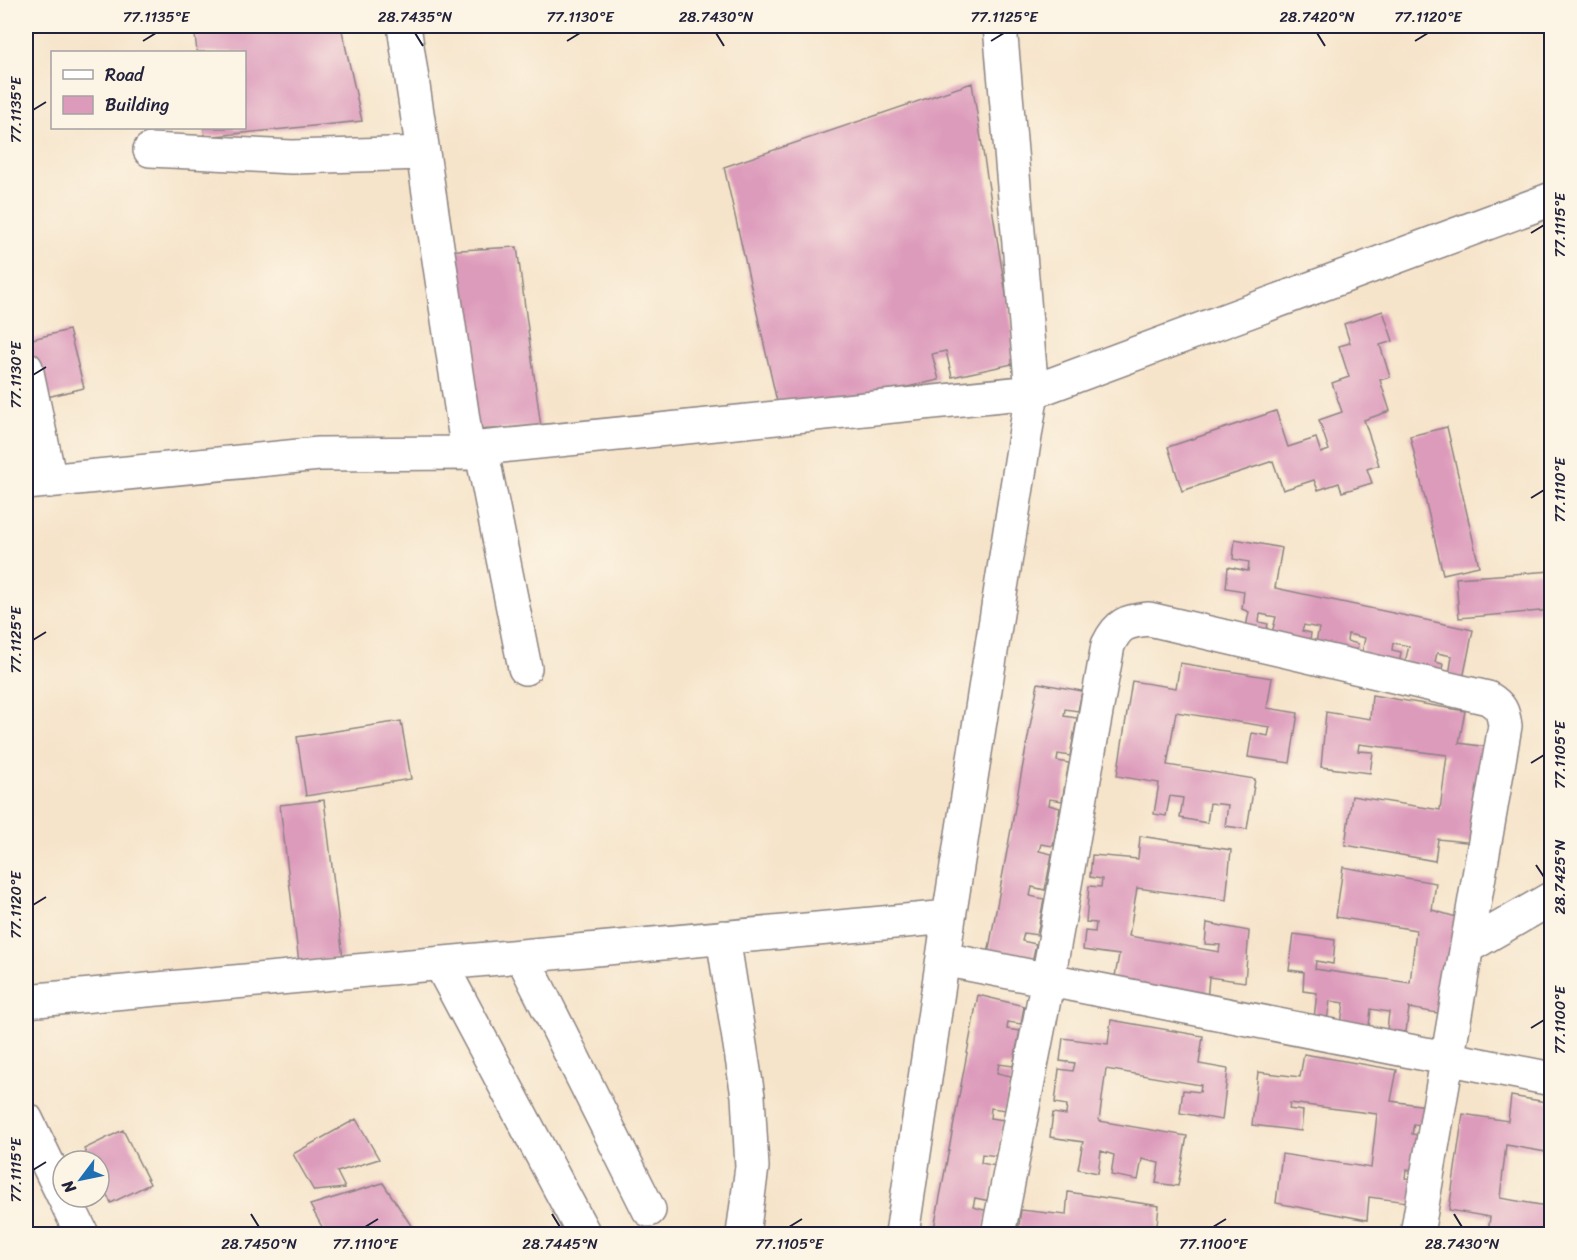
<svg xmlns="http://www.w3.org/2000/svg" width="1577" height="1260" viewBox="0 0 1577 1260" font-family="Sriracha,sans-serif">
  <style>
    .building { fill: #dd9bbc }
    .lines { fill: none; stroke-linecap: round; stroke-linejoin: round }
    .minor-casing { stroke: #8c8382; stroke-width: 36 }
    .major-casing { stroke: #8c8382; stroke-width: 36 }
    .minor { stroke: #fff; stroke-width: 33 }
    .major { stroke: #fff; stroke-width: 33 }
    .ticks { fill: none; stroke: #22223b; stroke-width: 2 }
    .neatline { fill: none; stroke: #22223b; stroke-width: 2 }
    .ticks-label { font-size: 15px; text-anchor: middle; fill: #22223b }
  </style>
  <rect width="100%" height="100%" fill="#fcf5e5"/>
  <filter id="ink" filterUnits="userSpaceOnUse"><feTurbulence type="fractalNoise" baseFrequency=".0167" numOctaves="2"/><feDisplacementMap in="SourceGraphic" scale="12" xChannelSelector="R" yChannelSelector="G"/><feConvolveMatrix kernelMatrix="1 2 1 2 8 2 1 2 1" color-interpolation-filters="sRGB"/></filter>
  <filter id="wash" filterUnits="userSpaceOnUse"><feTurbulence type="fractalNoise" baseFrequency=".008" numOctaves="4" result="noise"/><feDisplacementMap in="SourceGraphic" scale="24" xChannelSelector="R" yChannelSelector="G"/><feGaussianBlur stdDeviation="1.35" result="paint"/><feColorMatrix in="noise" values="0 0 0 0 0 0 0 0 0 0 0 0 0 0 0 0 0 1.4 0 .05"/><feComposite in="paint" operator="in"/></filter>
  <g filter="url(#wash)">
    <rect width="100%" height="100%" fill="#f6e4ca"/>
    <g id="blocks">
      <path class="building" d="M194,26H341L362,121L205,137L204,128H244V52H197Z
        M972,83L1017,363L952,377L946,351L932,354L939,380L780,415L724,167Z
        M517,247L541,427L468,430L441,251Z
        M1383,311L1393,341L1380,345L1390,377L1380,380L1390,411L1364,420L1379,465L1367,469L1372,483L1342,492L1339,483L1318,490L1314,480L1283,490L1273,461L1182,491L1168,447L1276,411L1288,447L1316,438L1321,453L1329,450L1319,420L1342,412L1332,383L1349,377L1339,346L1350,343L1344,324Z
        M69,330L84,388L43,398L28,340Z
        M1447,427L1479,566L1443,574L1410,436Z
        M1235,539L1282,548L1275,588L1473,630L1463,679L1449,676L1452,656L1437,653L1435,662L1443,664L1441,674L1404,666L1409,646L1393,643L1392,650L1401,652L1399,665L1361,657L1365,638L1348,634L1347,641L1358,644L1356,656L1315,647L1319,628L1304,625L1302,631L1311,633L1309,646L1271,637L1276,617L1260,614L1259,622L1268,624L1265,636L1245,632L1249,612L1242,609L1244,591L1226,588L1228,567L1248,571L1249,562L1233,559Z
        M1552,571V610L1459,618L1456,578Z
        M1180,663L1272,678L1267,708L1298,713L1290,763L1248,757L1252,733L1268,736L1270,727L1176,712L1167,765L1255,779L1247,829L1225,826L1228,805L1210,803L1207,823L1180,818L1183,798L1170,796L1166,816L1154,814L1159,783L1117,776L1132,681L1176,688Z
        M1038,683L1082,691L1078,711L1065,709L1064,716L1077,718L1070,756L1058,754L1057,761L1069,763L1062,801L1050,799L1049,805L1060,808L1053,846L1041,844L1039,851L1052,854L1045,890L1032,887L1030,896L1044,899L1037,935L1024,933L1022,941L1036,944L1032,962L988,954Z
        M1372,695L1465,711L1459,743L1495,748L1484,844L1438,839L1435,861L1345,845L1352,796L1440,810L1447,755L1359,744L1358,751L1373,752L1370,773L1321,767L1326,712L1370,719Z
        M401,721L411,779L306,796L297,737Z
        M324,800L343,958L299,963L280,805Z
        M1140,836L1231,850L1226,900L1137,888L1129,936L1219,952L1220,945L1205,944L1207,923L1249,931L1245,982L1209,977L1207,1001L1113,987L1119,955L1083,950L1085,931L1095,932L1096,923L1086,922L1089,886L1101,887L1102,879L1090,877L1092,855L1138,859Z
        M1343,867L1436,883L1432,910L1463,919L1449,1015L1409,1008L1406,1032L1387,1030L1389,1012L1371,1009L1369,1026L1341,1023L1344,1003L1330,1001L1327,1020L1314,1018L1317,993L1303,991L1304,972L1289,970L1294,934L1335,940L1333,964L1316,961L1315,969L1410,983L1416,930L1336,917Z
        M978,995L1024,1006L1021,1024L1008,1022L1007,1029L1020,1031L1013,1066L999,1064L997,1073L1011,1076L1006,1110L991,1108L990,1118L1004,1120L998,1156L982,1154L981,1163L996,1166L990,1201L975,1198L973,1207L988,1211L983,1234H933Z
        M1111,1020L1203,1036L1199,1064L1228,1069L1222,1120L1180,1113L1183,1090L1200,1092L1201,1085L1106,1069L1099,1121L1187,1136L1178,1186L1156,1183L1159,1163L1142,1159L1138,1180L1111,1175L1114,1155L1101,1151L1098,1173L1078,1169L1083,1142L1050,1137L1053,1113L1066,1115L1067,1105L1055,1103L1059,1069L1073,1071L1075,1063L1060,1061L1063,1038L1108,1044Z
        M1304,1054L1397,1070L1391,1101L1426,1106L1424,1126L1414,1124L1412,1134L1423,1136L1419,1171L1406,1170L1405,1178L1418,1179L1415,1203L1369,1197L1367,1220L1276,1203L1282,1154L1371,1168L1377,1114L1290,1103L1289,1109L1303,1111L1301,1131L1252,1125L1258,1072L1300,1077Z
        M1511,1096L1552,1103V1153L1506,1145L1500,1198L1552,1207V1234H1514L1515,1232L1501,1229L1500,1234H1488L1490,1217L1449,1210L1463,1114L1508,1121Z
        M356,1119L379,1159L337,1172L345,1188L314,1191L293,1154Z
        M123,1130L150,1184L111,1203L99,1179V1161H90L84,1149Z
        M383,1183L416,1233L410,1234H326L310,1205Z
        M1068,1192L1159,1206L1156,1234L1018,1233L1021,1210L1066,1215Z
        M1279,1229L1306,1233V1234H1279Z"/>
    </g>
  </g>
  <g filter="url(#ink)">
    <use href="#blocks" fill-opacity="0" stroke="#8c8382" stroke-width="1.5"/>
    <g class="lines">
      <defs>
        <path id="minor" d="M404,26L468,453
          M150,150L292,157L423,153
          M26,368L50,481
          M481,448L525,668
          M26,483L319,454L468,453L481,448L1032,392L1552,199
          M723,937L748,1096L752,1167L743,1234
          M1467,947L1552,898
          M522,956L649,1210
          M943,959L1552,1079
          M440,963L584,1234
          M26,1001L949,917
          M902,1234L949,917L1032,392L1000,26
          M998,1234L1048,979L1108,645C1118,624 1126,621 1149,619L1488,698C1501,706 1503,711 1505,726L1417,1234"/>
        <path id="major" d="M26,1119L63,1195
          M64,1197L82,1234"/>
      </defs>
      <use href="#minor" class="minor-casing"/>
      <use href="#major" class="major-casing"/>
      <use href="#minor" class="minor"/>
      <use href="#major" class="major"/>
    </g>
  </g>
  <path class="ticks" d="M415,33L423,46M716,33L724,46M1317,33L1325,46M143,41L156,33M567,41L580,33M991,41L1004,33M1415,41L1428,33M33,110L46,102M1531,233L1544,225M33,375L46,367M1531,498L1544,490M33,640L46,632M1531,763L1544,755M1536,865L1544,877M33,905L46,897M1531,1028L1544,1020M33,1170L46,1162M251,1214L259,1227M552,1214L560,1227M1454,1214L1462,1227M365,1227L378,1219M789,1227L802,1219M1213,1227L1226,1219"/>
  <rect width="1577" height="1260" fill="none" stroke="#fcf5e5" stroke-width="66"/>
  <rect x="51" y="51" width="195" height="78" fill="#fcf5e5" stroke="#a5a1a1" stroke-width="1.5"/>
  <rect x="63" y="70" width="30" height="9" fill="#ffffff" stroke="#a5a1a1" stroke-width="1.5"/>
  <text x="105" y="81" font-size="18" fill="#22223b">Road</text>
  <rect x="63" y="96" width="30" height="18" fill="#dd9bbc" stroke="#a5a1a1" stroke-width="1.5"/>
  <text x="105" y="111" font-size="18" fill="#22223b">Building</text>
  <g transform="translate(81 1179) rotate(238)"><circle r="28" fill="#fcf5e5" stroke="#a5a1a1" stroke-width="1.5"/>
  <path d="M0-4.5L10 22L0 15L-10 22Z" fill="#1f6fb2"/>
  <text y="-9" font-size="16" font-weight="bold" text-anchor="middle" fill="#22223b">N</text>
  </g>
  <rect x="33" y="33" width="1511" height="1194" class="neatline"/>
  <g class="ticks-label">
    <text x="156" y="22">77.1135°E</text>
    <text x="415" y="22">28.7435°N</text>
    <text x="580" y="22">77.1130°E</text>
    <text x="716" y="22">28.7430°N</text>
    <text x="1004" y="22">77.1125°E</text>
    <text x="1317" y="22">28.7420°N</text>
    <text x="1428" y="22">77.1120°E</text>
    <text transform="translate(16 110) rotate(-90)" y="5">77.1135°E</text>
    <text transform="translate(1560 225) rotate(-90)" y="5">77.1115°E</text>
    <text transform="translate(16 375) rotate(-90)" y="5">77.1130°E</text>
    <text transform="translate(1560 490) rotate(-90)" y="5">77.1110°E</text>
    <text transform="translate(16 640) rotate(-90)" y="5">77.1125°E</text>
    <text transform="translate(1560 755) rotate(-90)" y="5">77.1105°E</text>
    <text transform="translate(1560 877) rotate(-90)" y="5">28.7425°N</text>
    <text transform="translate(16 905) rotate(-90)" y="5">77.1120°E</text>
    <text transform="translate(1560 1020) rotate(-90)" y="5">77.1100°E</text>
    <text transform="translate(16 1170) rotate(-90)" y="5">77.1115°E</text>
    <text x="259" y="1249">28.7450°N</text>
    <text x="365" y="1249">77.1110°E</text>
    <text x="560" y="1249">28.7445°N</text>
    <text x="789" y="1249">77.1105°E</text>
    <text x="1213" y="1249">77.1100°E</text>
    <text x="1462" y="1249">28.7430°N</text>
  </g>
</svg>
